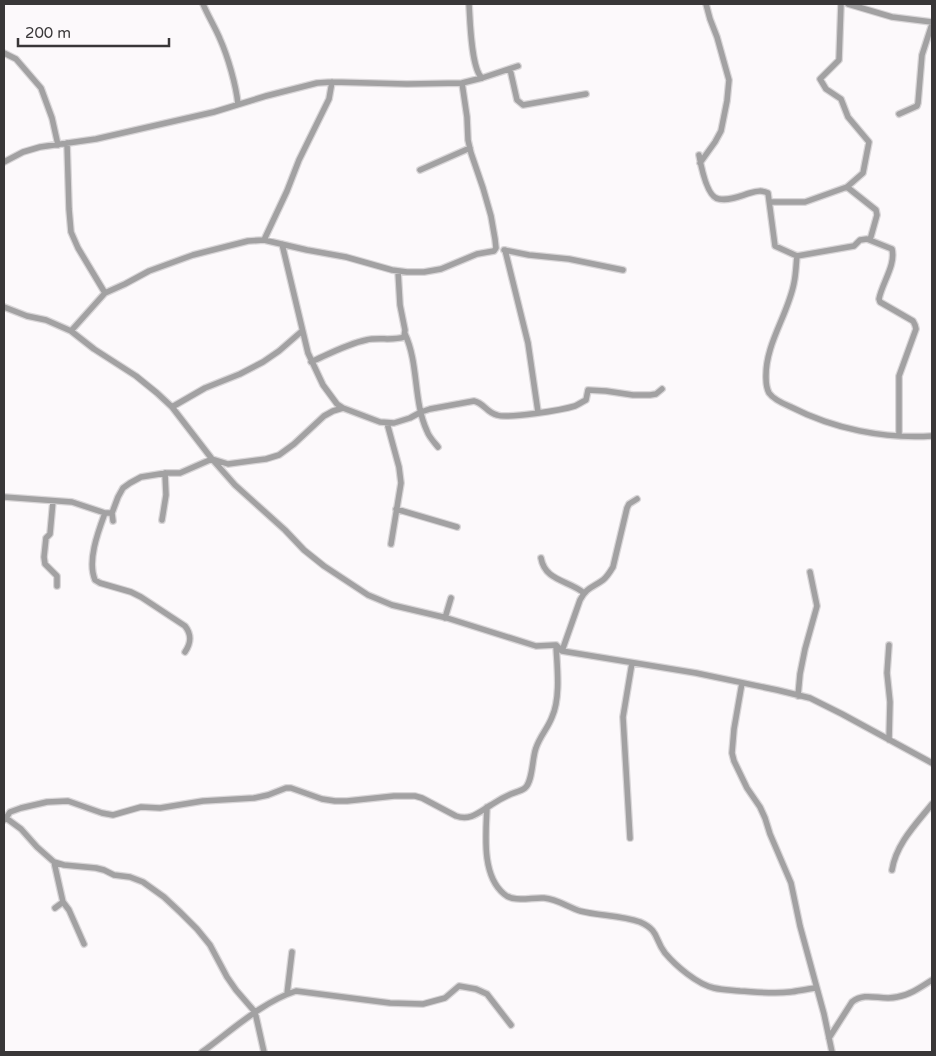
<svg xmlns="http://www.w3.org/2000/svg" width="936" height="1056" viewBox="0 0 936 1056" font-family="'Varela Round',sans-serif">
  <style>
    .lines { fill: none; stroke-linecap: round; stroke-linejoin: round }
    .minor-casing { stroke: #d9d6d8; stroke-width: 8 }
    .minor { stroke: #a2a1a2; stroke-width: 5.5 }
  </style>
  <rect width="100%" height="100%" fill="#fcf9fb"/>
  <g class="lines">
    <defs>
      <path id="minor" d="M203,4C208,16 215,27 220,39C228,57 236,85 238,104
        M469,4C470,19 471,69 482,78
        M848,4L892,17L932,22
        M4,53L16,59L41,88L52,118L58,145
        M510,69L517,100L523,105L586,94
        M899,114L917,106L918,103L922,55L932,24
        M67,143L69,209L71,232L78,248L105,293
        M699,155C701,166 707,198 719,199C730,201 740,196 750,193C757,191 762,190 768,193L775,246L797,256L854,246L860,240L867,239L892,249C896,265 882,283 879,299L880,302L913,321L915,325L916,329L899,376V436
        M4,162L23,152L40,147L96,139L214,112L266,96L317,83L332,82L407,84L462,83L482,78L518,66
        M700,163L715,142L721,131L727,101L729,80L717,37L710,19L706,4
        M420,170L470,148
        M847,187L876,210L877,215L870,240
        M770,202H805L847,187L863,173L869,142L848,117L841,99L826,89L820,79L839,60L841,4
        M264,240L287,191L299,160L329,99L332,82
        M282,244L308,353L323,385L337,404L343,408L380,422L394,423L410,418L421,412L430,409L474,401C484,403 487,413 497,415C508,419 562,410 575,406C579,404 582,402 586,400L588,390L606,391L633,395H650L656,394L662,389
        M504,250L529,255L569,259L623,270
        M505,250L528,343L538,412
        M797,256C796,265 796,274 794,283C788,315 765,344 766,378C766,382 767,389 769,393C774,400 784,404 791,407C834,429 884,439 932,436
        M4,307L27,316L46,320L71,331L94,349L136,376L157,393L172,407L212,459L235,485L285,530L304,550L324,566L368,595L392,605L447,618L536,646L556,645L562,651L696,673L777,690L810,698L842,714L932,763
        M71,331L105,293L125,284L149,271L193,255L248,241L264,240L307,250L346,257L392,270L407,272H424L441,269L477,254L494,251L496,248L495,239L491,216L483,188L471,153L468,140L467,117L462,83
        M405,334C419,364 413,401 427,431C429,437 434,442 438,447
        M311,362C329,354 347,344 366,340C378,337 393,341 404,337L405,330L400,305L398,271
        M172,407L205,388L240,374L263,362L279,351L302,331
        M387,423L399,467L401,483L391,544
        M4,497L72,502L105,513
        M53,501L50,534L46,538L44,557L45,564L57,576V586
        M396,509L457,527
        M112,513L113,521
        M162,520L166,495L165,473
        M541,558C545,581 568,580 584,593
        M445,618L451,598
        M889,645L887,673L890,702L889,740
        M562,651L580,600C587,587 592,588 603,580C607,577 610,572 613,567L627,508L629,504L637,499
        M185,652C191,643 192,635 185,626L141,597L131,592L100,583L95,580C87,561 98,532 105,513H112L118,497L123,488L130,483L141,477L166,473H180L212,459L228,464L266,459L279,455L294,444L324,416L333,411L343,408
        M742,683L734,729L732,753L734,761L747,788L760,807L765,818L770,834L791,883L800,926L824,1014L832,1052
        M798,696L800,674L805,649L817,606L810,572
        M487,807C486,833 481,875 504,894C514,903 532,897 544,898C557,899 568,907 580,911C599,916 621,915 640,922C660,931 654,939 665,953C676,966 697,984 714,988C723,990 732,990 740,991C757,992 773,994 790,992C798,991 807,989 816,988
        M4,818H6L10,812L21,808L47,802L68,801L102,813L113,815L141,807L160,808L203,801L254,798L268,795L286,788H291L322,799L335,801H347L394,796H415L422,798L456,816C471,821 479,812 491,805C497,801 504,797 511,794C516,792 521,791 525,788C533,781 532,758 536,748C540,736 548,728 552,717C561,697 557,666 556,645
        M4,820L6,818L21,829L37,847L54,862L64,865L96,868L104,870L114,875L130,877L143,882L164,897L180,912L197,929L210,945L227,977L236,990L255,1012L264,1052
        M630,838L623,717L632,663
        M54,862L63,902L69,910L84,944
        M892,870C896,844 916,824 932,804
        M55,908L63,902
        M287,994L292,952
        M829,1038L852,1002C866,991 881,1001 897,997C910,995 921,987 932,980
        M202,1052C231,1031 262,1002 296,991L390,1003L423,1004L445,998L459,986L476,989L487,994L511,1025"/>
    </defs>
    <use href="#minor" class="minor-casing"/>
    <use href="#minor" class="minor"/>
  </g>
  <rect width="936" height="1056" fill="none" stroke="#393738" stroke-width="10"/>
  <path d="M18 38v8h151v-8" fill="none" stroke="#393738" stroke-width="2.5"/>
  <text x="25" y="38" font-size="15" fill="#393738" stroke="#fcf9fb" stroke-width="4" paint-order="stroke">200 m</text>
</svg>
